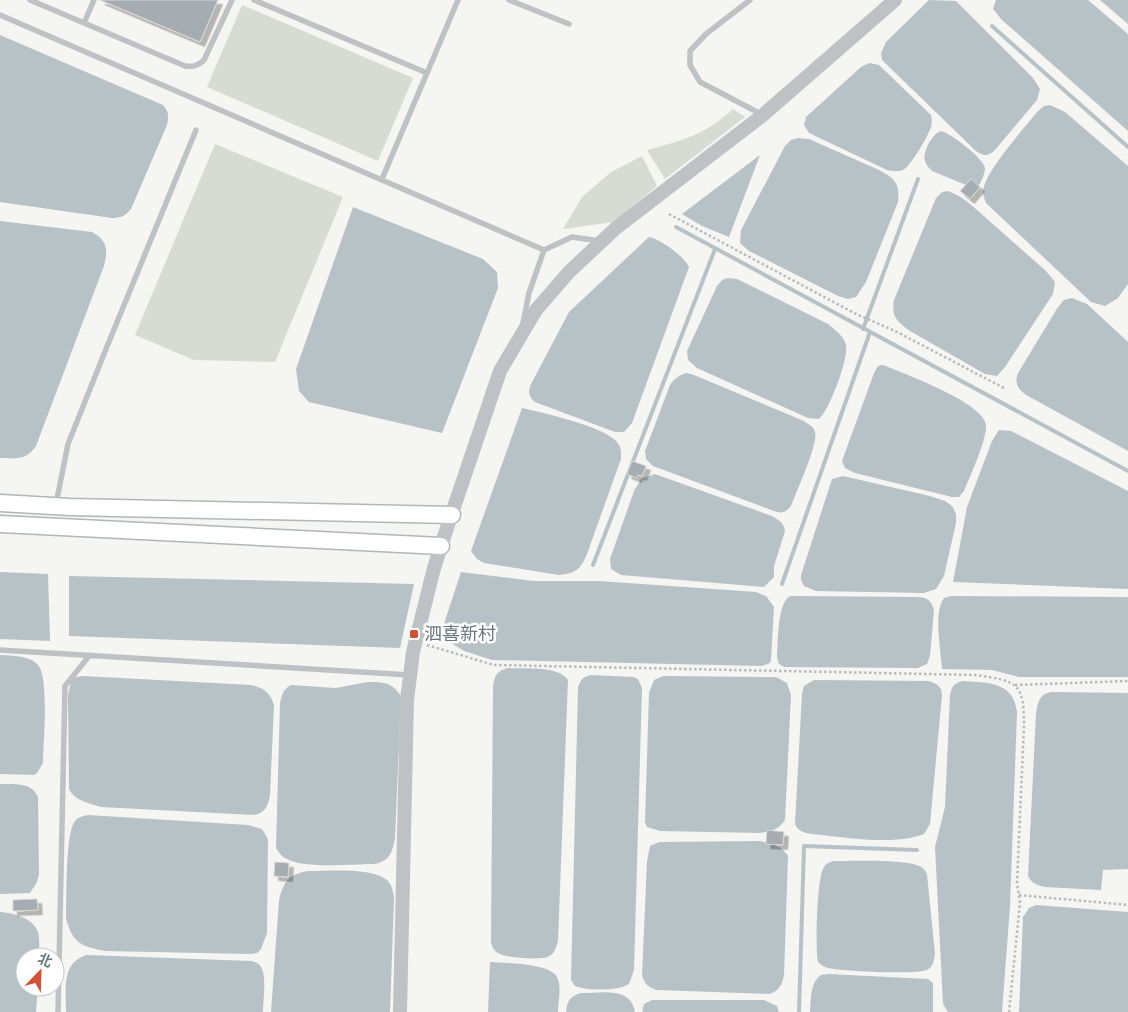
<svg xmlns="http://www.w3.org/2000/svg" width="1128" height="1012" viewBox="0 0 1128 1012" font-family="'Exo 2','Noto Sans SC',sans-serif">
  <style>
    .green { fill: #d7dbd3 }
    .water { fill: #b7c2c6 }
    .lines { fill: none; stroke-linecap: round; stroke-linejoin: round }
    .stream { stroke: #b7c2c6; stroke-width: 4 }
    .building { fill: #a6adb2; stroke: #d6d6d4; filter: url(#shadow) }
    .secondary-casing { stroke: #b1b6b9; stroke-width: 19 }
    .path { stroke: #b8bbbd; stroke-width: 2.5; stroke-dasharray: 2.5 2.5; stroke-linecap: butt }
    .service { stroke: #bec2c5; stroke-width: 5.5 }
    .tertiary { stroke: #bec2c5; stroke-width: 14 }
    .secondary { stroke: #fff; stroke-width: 16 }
    .poi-dot { fill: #d15235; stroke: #fff; stroke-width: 2 }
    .labels { text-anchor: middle; stroke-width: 5; stroke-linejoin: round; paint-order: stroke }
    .poi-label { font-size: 18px; fill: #677680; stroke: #fff; text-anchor: start }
  </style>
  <defs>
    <filter id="shadow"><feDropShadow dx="4.5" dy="4.5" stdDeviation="0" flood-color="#0004"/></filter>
  </defs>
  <rect width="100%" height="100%" fill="#f5f5f2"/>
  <path class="green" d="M242,5L413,78L378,161L207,87Z
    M733,109L745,117L665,179L647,150C684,140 705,135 733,109Z
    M215,144L343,197L275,362L194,360L135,335Z
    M642,156L657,186L614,222L563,229L582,197L611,172Z"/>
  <path class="water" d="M929,0L956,1L1033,78L1040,89L1037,100L995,150C988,156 984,157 976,151L882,60L881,53L886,42Z
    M996,0H1088L1128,34V131L1002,20L993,9Z
    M1100,0H1128V24Z
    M0,35L163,105C169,112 169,116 167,125L131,209C125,216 121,218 112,218L0,202Z
    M869,63L879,65L931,115C932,119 932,122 931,127C928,136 911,166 903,170C898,172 892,171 887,170L809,133L804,125L806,117L861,67Z
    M1050,105L1065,112L1128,166V284L1118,298L1105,306L1091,302L986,203C985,200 983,196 983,192C984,172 1024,129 1037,112L1044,106Z
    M941,131C951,133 984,159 985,168C985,174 981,182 978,187H971L932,171C929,168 926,165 925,161C922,152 933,133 941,131Z
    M798,138L809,139L879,170C895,179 900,183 898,202L866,282L856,297L848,299L838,296L749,251L740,243L741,230L785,146L791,140Z
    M760,155L729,237L702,226L682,214Z
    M948,191L959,196L969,203L1046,271L1055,282L1053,294L1005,367L997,376L985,374L910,331C897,321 891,317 894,300L936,198L942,192Z
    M353,207L483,259L497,272L498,288L442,433L309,402L299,391L296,369Z
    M0,221L92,232C108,241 108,250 104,266L36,446C26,461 16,458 0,458Z
    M649,237C659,238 685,257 689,267L632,423L624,432H615L535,402C529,397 528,393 530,386L569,312Z
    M728,278L737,279L828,324C835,330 844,336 846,345C849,358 829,411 819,419L808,418L697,368L688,360L687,351L717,286L722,280Z
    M1072,298L1087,304L1128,342V451L1028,396C1018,390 1014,384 1018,373L1058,307L1064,300Z
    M882,365L886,366C907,375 984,403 986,425C987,440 970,476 964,491L959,497H952L855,473L845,468L842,461L874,373L878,366Z
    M687,373L694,375L804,421C808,424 814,427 815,432C819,442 796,493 791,506C786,512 782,514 774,511L653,466L646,459L645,451L670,385C675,378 679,375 687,373Z
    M522,408C544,413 602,426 616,441C622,447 621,453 621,459L587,554C580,570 576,573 559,575L484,563L477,559L471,551Z
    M999,430L1011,431L1128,491V589L953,582L967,507L992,441Z
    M655,474L772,516C779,520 784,523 785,531L774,566V577L764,587L621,575L611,569L610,559L634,491L641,479Z
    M843,476L930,496L945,501L952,506L956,514V523L944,576L936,589L924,593L816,591L804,586L801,580V575L832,479Z
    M0,572L48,574L50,641L0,639Z
    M461,572L534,581H599L756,592L766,596L774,607L771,660L770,663L762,666L492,660L464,651L440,636Z
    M69,576L414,584L400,648L69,636Z
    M790,596L915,597C926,597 931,599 934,610L930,656L927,664L918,668L784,667L779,664L777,658C778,643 777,603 790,596Z
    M951,596L1128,597V677H1019L992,670L942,669C941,650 933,613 944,598Z
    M0,655C12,656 28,655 37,664C50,675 43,745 43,763L37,773L34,775L0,774Z
    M508,668C524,669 558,665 568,680L558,941C556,948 554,955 547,957C539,960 508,958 500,954C495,952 492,948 491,942L493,686C495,676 496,671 508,668Z
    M591,675L633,677L638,679L642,688L634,970L629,984C619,991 586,991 575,986L571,980L578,687C581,679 583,677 591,675Z
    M83,676L251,685C264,688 270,692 274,705L270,795C268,806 265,813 254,815L101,807C89,803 75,801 69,789L68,696L71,681L76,677Z
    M663,676L776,677L787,683L791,695L785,820C778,830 772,831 760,833L660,831L647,827L645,822L649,693L654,680Z
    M814,680L928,681C936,683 942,686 942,695L930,824L924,834C894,846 844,837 812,834C804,833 798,831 795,824L802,693L804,686Z
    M963,681C988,683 1013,681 1017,712L1010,906L1002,1012H948L943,1004L935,847L945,807L950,695C952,686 954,683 963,681Z
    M368,682C383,682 392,682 401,696L395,838C392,853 390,861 374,864C352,864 305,869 287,859C282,857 279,853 276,848L280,703C282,695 283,689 291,685L336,688Z
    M1052,692L1128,693V869L1103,870L1101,890L1045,887C1037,885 1032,884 1028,876L1036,714C1038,702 1039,694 1052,692Z
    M0,784C14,784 32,782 38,797L39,874L37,882L30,893L0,894Z
    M88,815L248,825L262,829L268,839L267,933L261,949L257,953L250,954L106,951C82,947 72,943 66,918C67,900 65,833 75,821C78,817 83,816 88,815Z
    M760,841C772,844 781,845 788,856L784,975C782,984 780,991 769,994L656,990C648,987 645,984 642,976L647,861L650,846L659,842Z
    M834,861C854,861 903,859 919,866C923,867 925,870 927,874L935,954C934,961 933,967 927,970C916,975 841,971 828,968C824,967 821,965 818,962C815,948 817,881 823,869C825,864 829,862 834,861Z
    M308,871C328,871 371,867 387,880C392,885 393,891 394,898L390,1012H271L279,900C284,881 288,875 308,871Z
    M1036,905L1128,912V1012H1019L1023,917L1029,908Z
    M0,912C13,913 33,918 38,932C40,940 39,949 39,957H25V987H38L36,1012H0Z
    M87,955L251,961C255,962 259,963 261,967C267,976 263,1001 263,1012H66C66,990 61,962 87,955Z
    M490,962C504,963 550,963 557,977C562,986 558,1002 558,1012H488Z
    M828,974L928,979L933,983V1012H810C811,999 810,983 821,975Z
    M581,993C601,993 631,986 635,1012H566C567,1001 570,996 581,993Z
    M652,1000H764L777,1006L779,1012H642L644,1004Z"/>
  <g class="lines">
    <path class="stream" d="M992,26L1128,147
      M676,227L1128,471
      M863,329L918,179
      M593,565L715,249
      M782,584L870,332
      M799,1012L804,846L917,850"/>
  </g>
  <path class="building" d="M100,0H218L200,42Z
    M971,179L980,187L970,199L960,191Z
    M632,461L646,466L642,476L638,475L637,478L627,474Z
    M767,830L784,832L783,845L766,844Z
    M275,862L289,863L288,877L274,876Z
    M37,899L38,910L13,911V900Z"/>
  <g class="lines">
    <defs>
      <path id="secondary" d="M0,503L70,507L452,515
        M0,524L441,546"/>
    </defs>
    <use href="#secondary" class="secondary-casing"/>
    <path class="path" d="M669,214L856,314L897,332L1004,388
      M427,645L494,665L976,675C1018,681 1024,683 1024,726L1017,883L1020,903L1009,1012
      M1015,685L1128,681
      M1019,895L1128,905"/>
    <path class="service" d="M30,0L185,66C193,67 198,66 204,60L232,0
      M254,0L427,73
      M509,0L569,24
      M750,0L706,34L690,51V65L700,82L761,114
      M0,15L544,250
      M84,23L94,0
      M382,179L458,0
      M523,323L529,293L544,250L572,237L600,241
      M56,504L68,444L106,349L196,130
      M0,650L410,675
      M58,1012L65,686L89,656"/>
    <path class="tertiary" d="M400,1012L407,700L413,652L434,568L447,528L500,371L536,310L569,272L616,228L763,115L895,0"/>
    <use href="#secondary" class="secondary"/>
  </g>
  <rect class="poi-dot" x="409" y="629" width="10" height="10" rx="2.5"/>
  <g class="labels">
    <g class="poi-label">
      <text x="424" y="640">泗喜新村</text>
    </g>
  </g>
  <g transform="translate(40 972) rotate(23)"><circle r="24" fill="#ffffff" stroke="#c2c8cc"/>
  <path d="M0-4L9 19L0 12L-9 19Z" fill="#d15235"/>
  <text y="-8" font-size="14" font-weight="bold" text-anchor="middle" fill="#677680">北</text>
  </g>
</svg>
